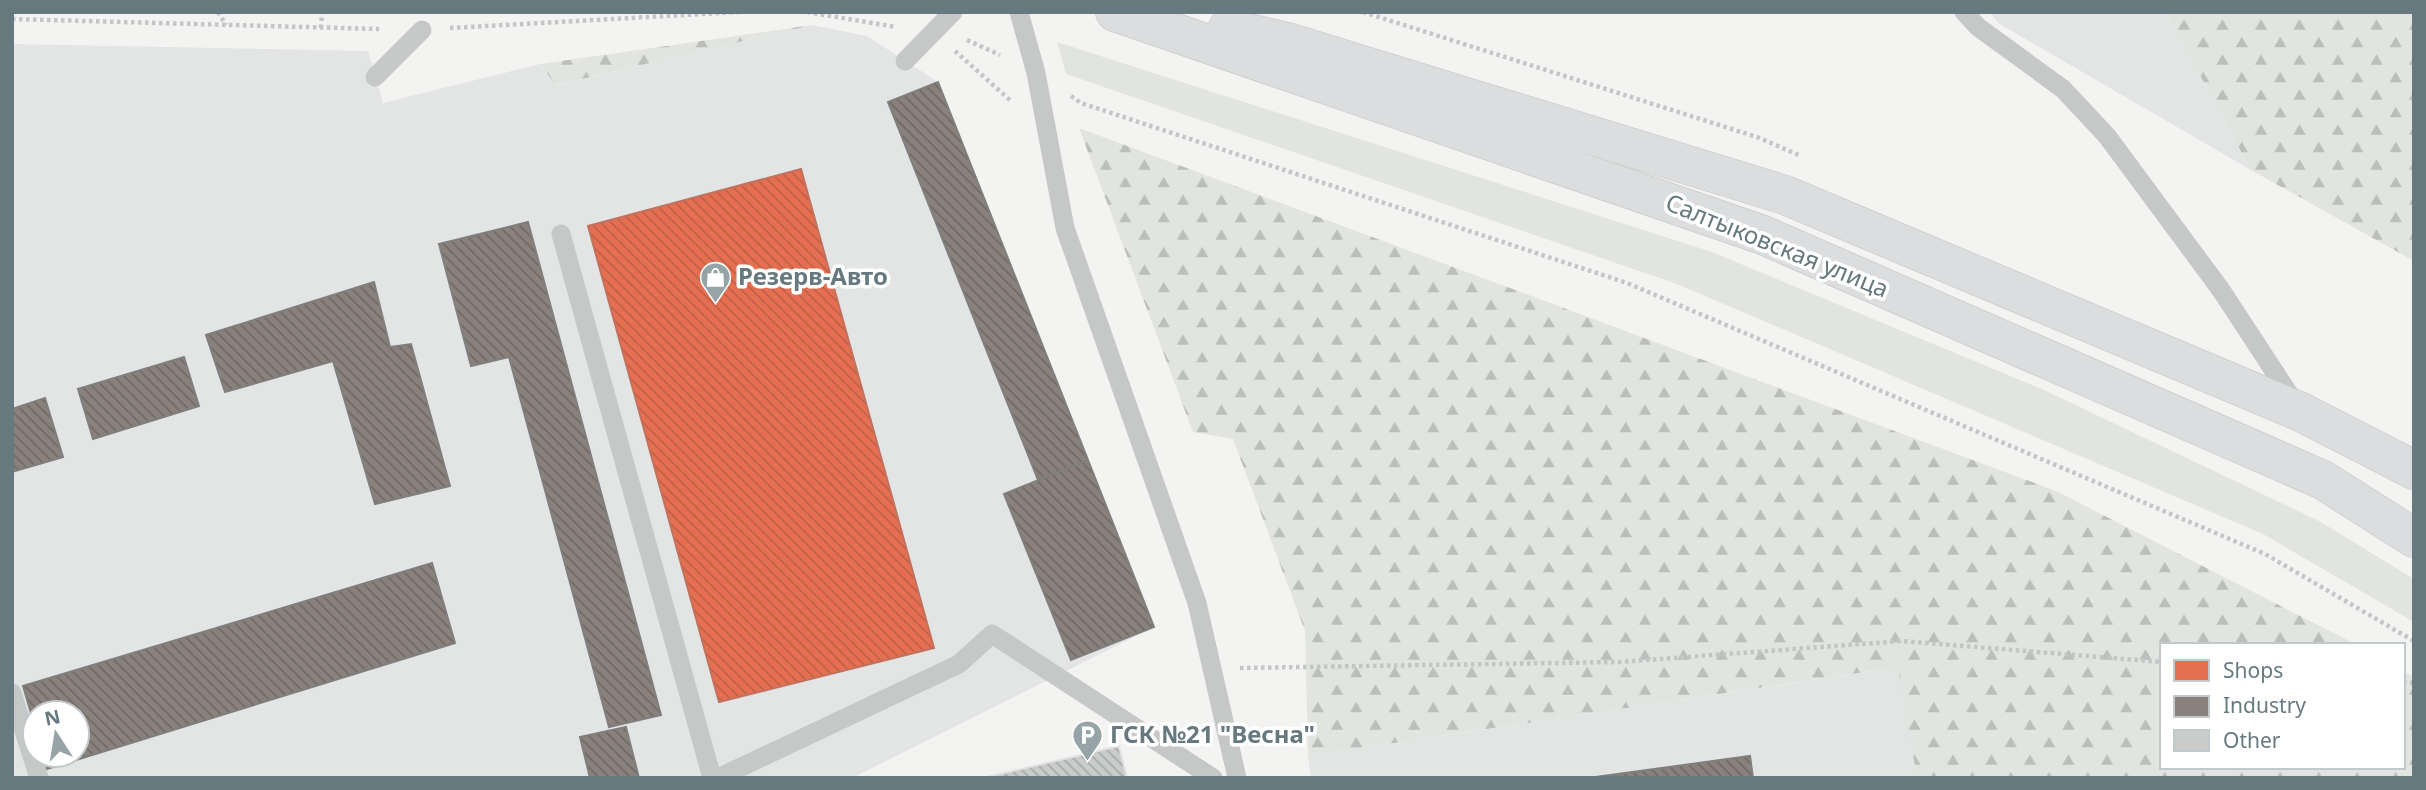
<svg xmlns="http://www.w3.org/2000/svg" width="2426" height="790" viewBox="0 0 2426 790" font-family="'Noto Sans',sans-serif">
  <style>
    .built { fill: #e3e4e4; fill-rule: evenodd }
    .grass { fill: #e2e5df }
    .forest { fill: url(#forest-firs) }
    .shops { fill: url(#shops-back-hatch); stroke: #c0725f; stroke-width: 2 }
    .industry { fill: url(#industry-back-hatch); stroke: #7f7f7d; stroke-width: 2 }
    .building { fill: url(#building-back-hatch); stroke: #e2e2e2; stroke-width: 2 }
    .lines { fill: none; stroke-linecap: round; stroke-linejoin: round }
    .secondary-casing { stroke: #cfd0d0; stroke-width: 40 }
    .path { stroke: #c4c5c6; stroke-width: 4.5; stroke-dasharray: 3.5 3.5; stroke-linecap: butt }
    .service { stroke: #c6c8c8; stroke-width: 19 }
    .secondary { stroke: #dcddde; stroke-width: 38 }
    .labels { text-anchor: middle; stroke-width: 7; stroke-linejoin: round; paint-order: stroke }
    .street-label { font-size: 24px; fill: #66797f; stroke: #fff }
    .poi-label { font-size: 24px; font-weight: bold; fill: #66797f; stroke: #fff; text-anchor: start }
  </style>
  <defs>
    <pattern id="forest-firs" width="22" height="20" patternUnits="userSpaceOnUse" patternTransform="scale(1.75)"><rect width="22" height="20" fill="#e2e5df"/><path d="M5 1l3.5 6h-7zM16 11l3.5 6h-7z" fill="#bbbeba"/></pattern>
    <pattern id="shops-back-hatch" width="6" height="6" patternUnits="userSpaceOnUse" patternTransform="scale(1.75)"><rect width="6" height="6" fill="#e76f51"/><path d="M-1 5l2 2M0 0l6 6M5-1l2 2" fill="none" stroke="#bf6048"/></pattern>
    <pattern id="industry-back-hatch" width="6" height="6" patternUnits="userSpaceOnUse" patternTransform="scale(1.75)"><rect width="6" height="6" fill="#8a817c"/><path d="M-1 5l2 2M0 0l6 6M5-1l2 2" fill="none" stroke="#6f6a66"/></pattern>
    <pattern id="building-back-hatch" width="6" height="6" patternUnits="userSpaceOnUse" patternTransform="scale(1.75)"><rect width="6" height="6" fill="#cacbcb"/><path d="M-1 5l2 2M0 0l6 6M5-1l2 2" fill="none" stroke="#a8aaaa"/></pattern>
  </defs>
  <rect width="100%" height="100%" fill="#f3f3f2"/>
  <path class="built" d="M1989,12H2166L2251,170L1998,23Z
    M812,25L867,36L938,82L1154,627L852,778H12V44L368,51L383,103L540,64L557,85ZM35,713H77V755H35Z
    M1899,667L1917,778H1311L1308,756Z"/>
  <path class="grass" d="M1057,42L1712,252L2044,390L2319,521L2414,579V622L2263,534L1677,284L1066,74Z"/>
  <path class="forest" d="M2166,12H2414V261L2251,170Z
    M812,25L556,85L540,64Z
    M1079,128L2056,491L2357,645H2162V767H2403V671L2414,677V778H1917L1898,667L1308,756L1305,631L1233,439L1193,432Z"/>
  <path class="shops" d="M801,169L934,648L719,702L588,226Z"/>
  <path class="industry" d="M938,82L1088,460L1038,480L888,102Z
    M528,222L661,715L609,727L509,357L471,366L439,244Z
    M374,282L390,347L411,344L450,486L375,504L333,361L225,392L206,335Z
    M184,357L199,406L93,439L78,389Z
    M45,398L63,457L12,472V409Z
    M1088,460L1154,627L1071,660L1004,494Z
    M432,563L455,643L47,769L43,755H77V713H35V727L23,686Z
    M626,727L639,778H590L580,737Z
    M1750,756L1753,778H1588Z"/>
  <path class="building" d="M1119,746L1127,778H983Z"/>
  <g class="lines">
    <defs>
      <path id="secondary" d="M1115,12L1763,235L2323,480L2414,538
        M1228,28L1291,43L1785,195L2301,412L2414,470"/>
    </defs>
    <use href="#secondary" class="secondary-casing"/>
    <path class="path" d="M218,12L226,25
      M807,12L896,27
      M1363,12L1757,137L1801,156
      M12,19L379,29
      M321,28L322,12
      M450,28L739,12
      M967,40L1000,55
      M955,51L1011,101
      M1071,96L1081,103L1627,283L2265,554L2414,641
      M1240,668L1619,662L1902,641L2162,662
      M2403,682L2414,683"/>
    <path class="service" d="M1019,12L1036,73L1065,228L1197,603L1237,778
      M1964,12L1978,27L2063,89L2107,136L2221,290L2295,403
      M905,61L953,12
      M375,77L422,30
      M561,234L712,778
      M12,693L39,778
      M718,778L959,664L992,634L1213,778"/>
    <use href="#secondary" class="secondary"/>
  </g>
  <defs>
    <symbol id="shop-pin" viewBox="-11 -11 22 30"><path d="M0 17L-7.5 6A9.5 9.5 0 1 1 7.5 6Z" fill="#97a4a7" stroke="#fff"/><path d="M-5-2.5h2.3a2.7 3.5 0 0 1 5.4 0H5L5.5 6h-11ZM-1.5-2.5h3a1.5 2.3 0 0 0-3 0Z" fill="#fff"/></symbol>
    <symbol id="parking-pin" viewBox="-11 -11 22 30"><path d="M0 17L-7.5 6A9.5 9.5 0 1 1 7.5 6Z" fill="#97a4a7" stroke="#fff"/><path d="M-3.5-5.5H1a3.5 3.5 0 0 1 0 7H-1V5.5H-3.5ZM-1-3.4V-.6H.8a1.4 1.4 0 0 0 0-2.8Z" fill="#fff"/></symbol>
  </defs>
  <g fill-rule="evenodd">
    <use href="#shop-pin" x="698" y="260" width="35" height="47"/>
    <use href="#parking-pin" x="1070" y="718" width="35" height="47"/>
  </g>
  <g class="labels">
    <g class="street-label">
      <text transform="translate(1777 246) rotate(22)" y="8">Салтыковская улица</text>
    </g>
    <g class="poi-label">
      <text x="738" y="285">Резерв-Авто</text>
      <text x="1110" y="743">ГСК №21 "Весна"</text>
    </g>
  </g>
  <rect width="2426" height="790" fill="none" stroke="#66797f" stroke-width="28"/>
  <rect x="2160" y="643" width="245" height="126" fill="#ffffff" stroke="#c2c9cc" stroke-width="2"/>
  <rect x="2174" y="660" width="35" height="21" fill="#e76f51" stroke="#c2c9cc" stroke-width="2"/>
  <text x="2223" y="678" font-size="21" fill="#66797f">Shops</text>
  <rect x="2174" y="696" width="35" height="21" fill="#8a817c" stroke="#c2c9cc" stroke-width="2"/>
  <text x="2223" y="713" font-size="21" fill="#66797f">Industry</text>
  <rect x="2174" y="730" width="35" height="21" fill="#cacbcb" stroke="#c2c9cc" stroke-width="2"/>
  <text x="2223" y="748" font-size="21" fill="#66797f">Other</text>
  <g transform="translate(56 734) rotate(348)"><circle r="33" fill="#ffffff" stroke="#c2c9cc" stroke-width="2"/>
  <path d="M0-5L12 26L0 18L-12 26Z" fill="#97a4a7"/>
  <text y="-10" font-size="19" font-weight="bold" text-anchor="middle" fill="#66797f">N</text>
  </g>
</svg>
